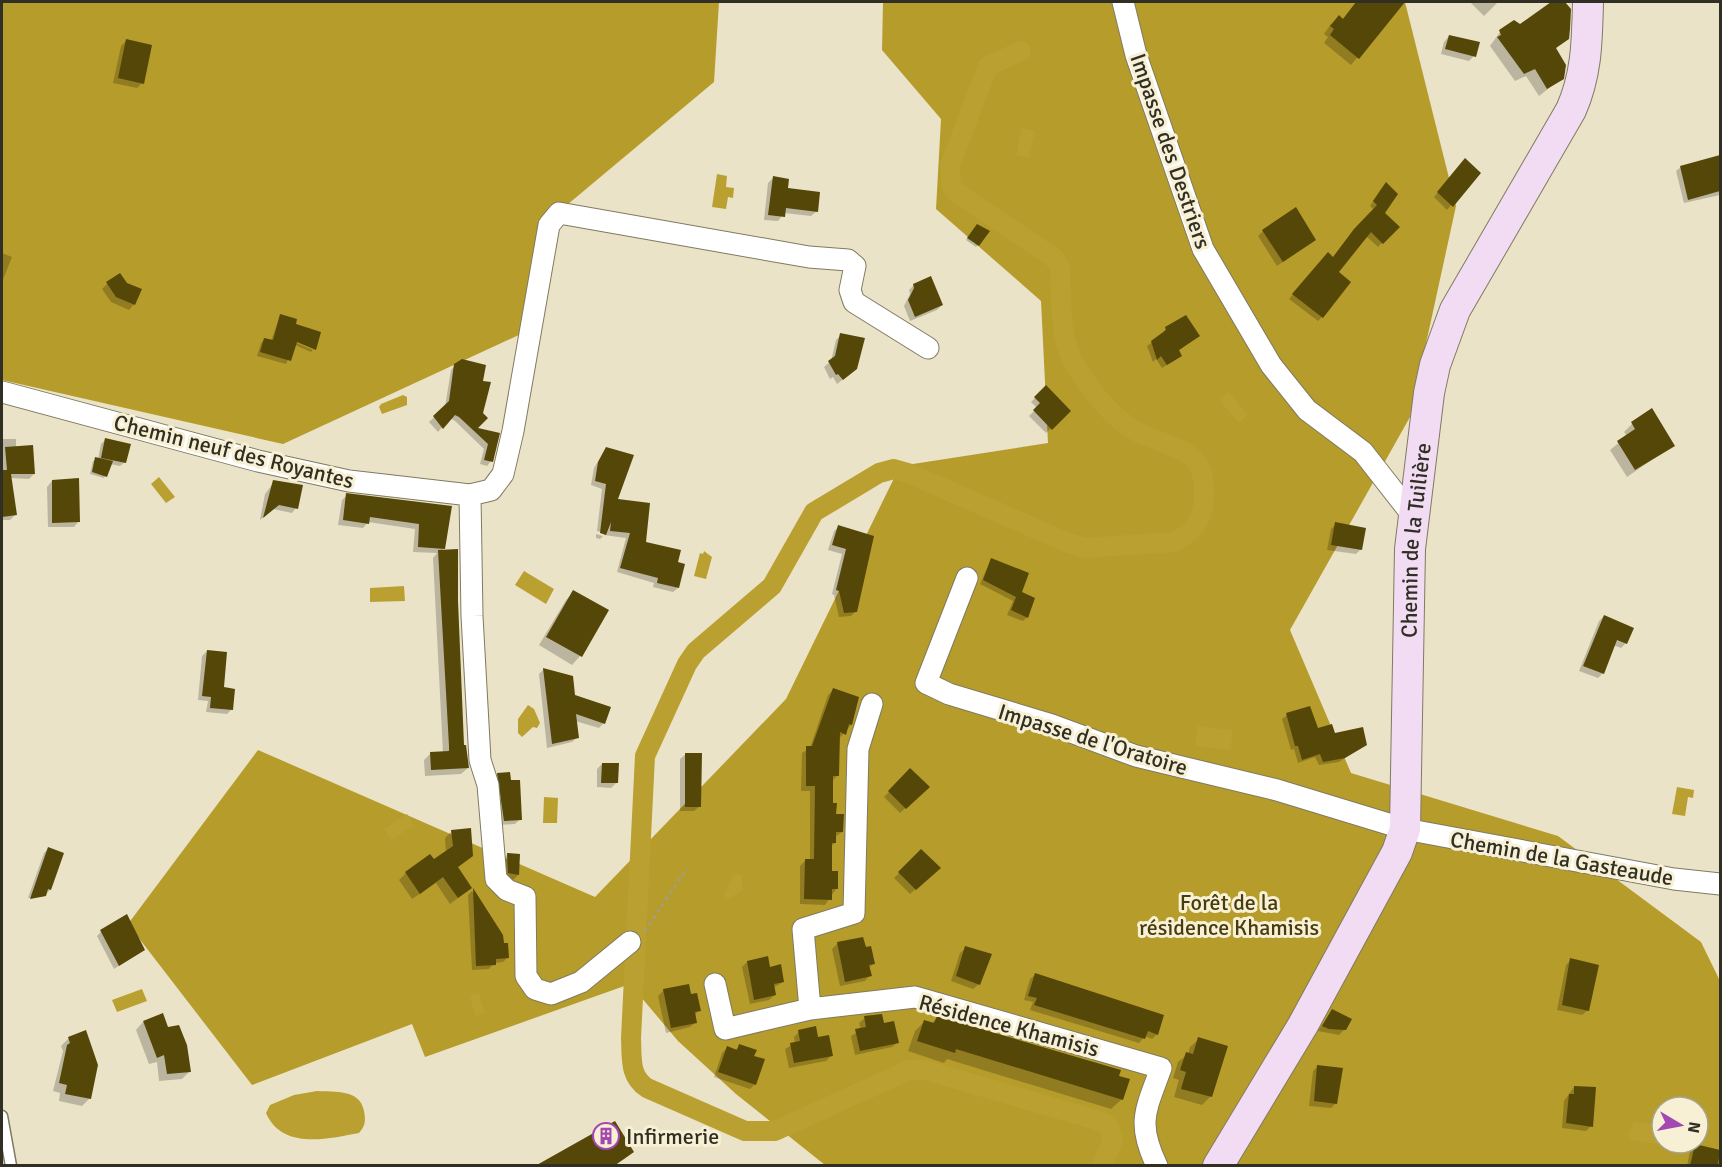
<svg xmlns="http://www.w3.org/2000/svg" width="1722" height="1167" viewBox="0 0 1722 1167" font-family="Signika,sans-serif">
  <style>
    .forest { fill: #b69c2b; fill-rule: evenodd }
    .water { fill: #baa030 }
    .shadow { fill: #0003 }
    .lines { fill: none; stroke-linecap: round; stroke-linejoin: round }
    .canal { stroke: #baa030; stroke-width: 20 }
    .building { fill: #544708 }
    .lane-casing { stroke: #807a61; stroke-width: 13 }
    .street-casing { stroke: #807a61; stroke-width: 23 }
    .secondary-casing { stroke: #807a61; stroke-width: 32 }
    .path { stroke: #a29d88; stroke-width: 3; stroke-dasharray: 3 4.5; stroke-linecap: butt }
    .lane { stroke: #fff; stroke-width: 10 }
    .street { stroke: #fff; stroke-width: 21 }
    .secondary { stroke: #f2dcf4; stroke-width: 30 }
    .labels { text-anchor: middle; stroke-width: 6; stroke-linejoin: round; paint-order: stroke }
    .street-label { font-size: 22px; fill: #312f24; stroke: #f7f0d5 }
    .park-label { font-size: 22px; fill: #463c0e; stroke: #f7f0d5 }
    .poi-label { font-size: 22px; fill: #312f24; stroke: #f7f0d5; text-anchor: start }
  </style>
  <rect width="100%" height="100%" fill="#eae3c8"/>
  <path class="forest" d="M2,2H719L714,82L549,220L521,334L283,444L2,380Z
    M883,2H1405L1456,206L1410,417L1290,630L1351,773L1558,836L1701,942L1720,981V1165H825L736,1094L678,1041L630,984L425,1057L412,1024L252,1085L128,924L258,750L595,897L786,699L900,466L1048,443L1041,301L936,209L941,119L882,50ZM1662,1107H1698V1143H1662Z"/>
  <path class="water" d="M1022,128L1035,131L1029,158L1016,155Z
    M717,174L727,176L726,187L734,188L733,198L728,197L726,209L712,207Z
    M1228,392L1248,415L1239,423L1219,400Z
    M403,395L407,397V405L382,414L379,407L381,404Z
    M159,477L175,497L166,503L151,484Z
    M704,551L712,557L706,579L694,576L700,553L703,554Z
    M524,571L554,589L546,604L515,585Z
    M404,586L405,601L370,602V588Z
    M528,705L534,709L540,723L537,728L533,727L522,737L518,733V719Z
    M1198,726L1233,730L1230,750L1195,746Z
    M1677,787L1694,790L1693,798L1688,797L1685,816L1672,814Z
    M544,797L558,798L557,823H543Z
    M407,814L414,825L392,840L384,829Z
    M738,874L742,876L743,890L728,899L724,896L733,875Z
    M142,989L147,1001L117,1012L112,1000Z
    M479,993L485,1014L475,1016L470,996Z
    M317,1091C335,1092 360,1089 364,1111C366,1121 365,1126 359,1133C327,1139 282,1150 266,1113L270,1105L294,1095Z
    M1634,1122L1654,1124V1129L1662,1131V1143H1668L1667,1145L1630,1140L1628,1133Z"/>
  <path class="shadow" d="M1357,2H1403L1351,65L1324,43L1328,37L1324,34L1331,24L1342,20Z
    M1470,2H1498L1484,16Z
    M1553,2H1563L1569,9L1554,49L1562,78L1539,96L1526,76L1515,81L1490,46L1500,32L1520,26Z
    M1449,36L1474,56L1469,61L1441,54L1444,42Z
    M126,41L142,83L137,88L113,83L121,46Z
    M1720,157V195L1684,203L1676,171L1681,167Z
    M1461,164L1479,173L1447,210L1434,197Z
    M773,178L786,189L817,211L811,216L784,213L778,221L764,220L768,183Z
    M1382,188L1383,214L1398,227L1378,247L1366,236L1337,273L1322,317L1318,321L1289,299L1324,259L1333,258L1374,210L1370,206Z
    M975,228L978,245L976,247L966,240Z
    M1263,231L1314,240L1277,266L1258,236Z
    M2,253L12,257L2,282Z
    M107,284H127L134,304L129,310L111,302L102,289Z
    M914,285L942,305L937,310L910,321L904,306L910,294L909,290Z
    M280,316L291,337L290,340L313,350L311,352L295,345L286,364L257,356L261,343L264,340L271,341Z
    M1166,328L1198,336L1178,351L1175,360L1162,368L1156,359L1153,362L1147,346L1162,335Z
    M841,335L850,374L837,384L833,377L830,379L824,367L831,361L836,340Z
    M455,365L481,382V414L476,428L498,434L491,461L487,466L480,464L484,449L455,421L450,418L438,432L429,422L445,407L451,370Z
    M1046,387L1069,411L1046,433L1029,416L1037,408L1031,402Z
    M1652,411L1673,445L1627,477L1610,450L1627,436L1624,432L1632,424Z
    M2,439H16V448L34,474L29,479L10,478L15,515L10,520H2Z
    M105,440L125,462L120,466L110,464L104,478L90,474L93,461L98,459L101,444Z
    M606,448L616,500L678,588L673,592L653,587L654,583L617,572L626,538L604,535V533L597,531L602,489L591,485L594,468Z
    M52,481L79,521L74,527H48L47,487Z
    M274,482L296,508L292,513L273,509L260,520L265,494Z
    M347,495L450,507L444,548L441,552L456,601L463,746L468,768L461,774L425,776L424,760L431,753H443L433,558L437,553L413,552L415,529L368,522L363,528L338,525L342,500Z
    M1336,524L1361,549L1356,554L1327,550L1331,529Z
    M839,527L873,537L856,611L851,616L839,617L834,595L832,594L842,554L828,550L834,531Z
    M596,534L603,536L600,539L596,538Z
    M991,559L1020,593L1027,617L1023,621L1007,615L1013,601L980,584Z
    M574,592L607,610L580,656L572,665L539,645L566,600Z
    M1604,616L1626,643L1621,648L1613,645L1603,673L1598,678L1579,671L1599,621Z
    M207,651L232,709L227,714L206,712L208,701L198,700L202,656Z
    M544,669L573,696L604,723L599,728L575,721L578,737L572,742L547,748L539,674Z
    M833,690L851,725L838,740V775L833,780L831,804L842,832L835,837V843L830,847L831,872L836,889L825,905L800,904V866L805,861H810V791H801L802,753L810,748L828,695Z
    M1287,715L1317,730L1366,744L1339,762L1319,765L1315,757L1298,763L1294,749L1291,750L1282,719Z
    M686,754L700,806L694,811H680V759Z
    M602,764L616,783L611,788L597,787V769Z
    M910,770L928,787L900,813L884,797Z
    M498,774L520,819L515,824L499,825L493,779Z
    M452,831L472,856L457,868L471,888L450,904L436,883L412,899L399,880L406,873L433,861L446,852L445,838Z
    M48,849L50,890L44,896L28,898L44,853Z
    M921,852L934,873L910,894L894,878Z
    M507,855H518V875L513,880L504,878L502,860Z
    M472,891L502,935L508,957L503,962L494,963L489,969L472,970L468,895Z
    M101,932L143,950L114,969L97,936Z
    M862,938L864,949L874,963L869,968L870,975L865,981L840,986L832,949L837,944Z
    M966,948L979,984L973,989L951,981L960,953Z
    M1571,960L1588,1010L1582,1015L1557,1010L1566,965Z
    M747,962L769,969L783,982L773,988L775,995L769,1000L750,1004L742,967Z
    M1035,975L1157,1034L1152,1039L1145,1036L1139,1043L1030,1010L1033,1002L1024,1000L1030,979Z
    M664,990L690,996L699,1010L694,1016L696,1022L690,1027L666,1033L658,996Z
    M1332,1010L1345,1029L1339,1035L1318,1031Z
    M865,1018L883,1025L898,1042L892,1047L855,1055L851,1036L861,1030L859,1023Z
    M937,1018L1128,1080L1121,1100L1111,1109L947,1059L944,1063L908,1051L915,1031L925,1021L931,1024Z
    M143,1022L190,1071L182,1079L159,1081L157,1062L149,1064L136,1030Z
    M799,1032L817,1039L831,1056L826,1061L789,1068L785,1049L795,1043L794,1037Z
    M69,1038L90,1098L82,1106L59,1101L60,1093L53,1091L63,1051L61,1046Z
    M1199,1039L1210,1097L1202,1105L1174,1097L1179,1080L1173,1078L1178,1062L1188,1054L1190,1047Z
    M740,1046L752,1057L755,1084L750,1089L714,1077L722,1053L727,1048L735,1050Z
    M1318,1066L1336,1103L1331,1108L1309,1106L1313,1071Z
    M1574,1087L1591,1126L1586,1131L1562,1128L1564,1101Z
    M1695,1146L1717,1166H1687L1690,1151Z"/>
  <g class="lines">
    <path class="canal" d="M1021,51L988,66L950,165L951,185L956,192L1054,258L1060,268C1062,302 1058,340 1078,370C1091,390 1112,417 1134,430C1152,441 1180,445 1195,460C1207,474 1206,506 1198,522C1193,531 1183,537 1174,542L1085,548L1066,542L908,473L894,469L879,473L814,512L772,586L696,651L687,664L645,756L631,1038C632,1058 629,1076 647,1088L745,1131H775L909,1070H925L1103,1122L1110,1129L1113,1140L1102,1166"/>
  </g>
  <path class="building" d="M1356,2H1405L1359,59L1330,35L1334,29L1330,26L1339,15L1343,19Z
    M1551,2H1565L1571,9L1570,29L1569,39L1556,48L1566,65L1564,79L1547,89L1535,69L1524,74L1497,37L1501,35L1499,30L1514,20L1520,24Z
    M1449,35L1480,42L1476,57L1445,49Z
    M126,39L152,45L144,84L118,78Z
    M1720,155V191L1688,200L1680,166Z
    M1465,158L1481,173L1453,207L1437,192Z
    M773,176L789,179L788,188L820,192L818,212L786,208L785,217L768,215Z
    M1386,182L1398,194L1385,213L1400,227L1383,244L1371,232L1339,272L1351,282L1323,318L1292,294L1328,252L1333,257L1354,229L1377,205L1373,201Z
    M1296,207L1316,240L1283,262L1262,230Z
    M977,224L990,231L979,246L967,238Z
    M120,273L127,283L142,289L135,305L116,297L106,282Z
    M931,276L943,305L915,317L908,300L914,288L913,284Z
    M280,314L297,319L296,324L321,332L316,350L297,342L291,361L260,352L264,338L273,340Z
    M1186,315L1200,336L1179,350L1182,356L1167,365L1161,356L1157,360L1151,341L1166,330L1165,327Z
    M840,333L865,338L857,369L843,380L838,374L836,375L828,361L835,356Z
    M462,359L486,365L483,381L491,382L483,413L488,418L478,428L500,433L493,462L484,460L488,444L459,417L455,415L443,429L433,416L449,401L454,364Z
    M1046,385L1071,411L1052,430L1033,410L1040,403L1034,397Z
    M1652,408L1675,446L1635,470L1617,441L1635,429L1631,422Z
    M105,438L131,444L126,463L101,458Z
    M33,445L35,474H11L17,515L2,517V470H7L5,447Z
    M606,447L634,455L618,499L650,503L646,542L681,550L678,562L685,564L679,588L657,583L658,578L620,568L630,533L610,531L611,522L606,535L600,533L606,484L595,481L598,462Z
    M95,457L113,461L107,477L92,472Z
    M79,478L80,522L52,523V480Z
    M273,480L303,485L298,509L279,505L263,518Z
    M346,493L452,506L445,549L418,547L419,524L370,517L369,524L343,520Z
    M1335,522L1366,528L1362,550L1331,545Z
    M838,525L874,536L857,612L844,613L839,591L836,590L846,549L832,545Z
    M458,549V601L464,745H466L469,768L431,770L430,752L449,751V746L438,550Z
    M991,558L1029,573L1022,592L1035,598L1028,618L1011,610L1016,597L983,580Z
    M573,590L609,610L582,657L546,637Z
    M1604,615L1634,628L1627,644L1617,640L1604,674L1583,666Z
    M207,650L227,652L224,687L235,689L233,710L210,708L211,697L202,696Z
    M543,668L573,676L575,695L611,707L605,724L576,714L579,738L552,744Z
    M833,688L859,697L852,725L849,724L846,735L840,732L839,776H833V803H837L836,814H844L843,832H836V843H832V871H838V889H832V900L804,899L805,859H814L815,786H806V746H812Z
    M1310,706L1318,728L1332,724L1335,733L1363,727L1367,745L1345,758L1323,762L1320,754L1302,760L1298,746H1295L1286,713Z
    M685,753H702L701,807H685Z
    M602,763H619L618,783H601Z
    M910,768L930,787L906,809L888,791Z
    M510,772L511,780H520L522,820L504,821L497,773Z
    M471,828L473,856L458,867L472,888L458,898L443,877L420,894L405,872L430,854L434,859L453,846L451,830Z
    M48,847L64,853L51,890L48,889L46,896L30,899Z
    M921,849L941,868L916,890L898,872Z
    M507,853L520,854L519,875L508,873Z
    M473,888L503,935L504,943H508L509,958L496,959V965L476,966Z
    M127,914L145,950L119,966L100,930Z
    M863,937L866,947L871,946L875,964L869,965L872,976L845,982L837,942Z
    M965,946L992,954L980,985L956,976Z
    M768,956L770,967L781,964L784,982L774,984L776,995L754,1000L747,961Z
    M1570,958L1599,965L1589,1011L1562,1005Z
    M1035,973L1164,1015L1158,1035L1148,1031L1145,1039L1034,1005L1037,998L1028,996Z
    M689,984L691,994L697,993L701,1011L695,1012L697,1023L671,1028L663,989Z
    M1332,1009L1352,1019L1346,1030L1329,1029L1322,1026Z
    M163,1013L168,1027L179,1025L187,1045L191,1072L167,1074L164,1055L157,1058L143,1021Z
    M882,1014L884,1023L894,1021L899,1043L860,1051L855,1029L866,1027L864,1016Z
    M937,1016L1121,1070L1119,1076L1130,1079L1123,1100L956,1049L955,1053L917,1041L924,1020L934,1023Z
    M816,1026L818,1037L829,1035L833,1056L794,1063L790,1043L800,1041L798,1030Z
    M86,1030L98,1065L91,1099L65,1094L67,1085L59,1083L67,1045L70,1043L68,1037Z
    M1198,1037L1228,1046L1212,1097L1181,1089L1186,1072L1180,1070L1186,1052L1193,1054Z
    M739,1044L757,1050L754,1056L765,1059L756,1085L718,1072L727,1046L737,1050Z
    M1317,1065L1343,1068L1337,1104L1314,1101Z
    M1574,1086L1596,1087L1593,1127L1566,1123L1569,1094H1574Z
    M615,1121L634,1152L614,1166H535Z
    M1695,1144L1720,1150L1718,1166H1690Z"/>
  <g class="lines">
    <defs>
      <path id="lane" d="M2,1116L11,1166"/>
      <path id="street" d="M1123,2L1136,55L1203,249L1271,365L1307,410L1363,452L1413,516
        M2,392L258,461L349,481L470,495L491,490L503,474L513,431L549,225L559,213L809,257L848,260L855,266L850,290L854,302L928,348
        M470,495L472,616L480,760L488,785L496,879L507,890L525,897L526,976L535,989L551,994L581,982L630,942
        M967,578L926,683L949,694L1052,725L1136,756L1277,790L1405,829L1674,879L1720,884
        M872,704L858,749L854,913L803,929L810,1009L915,997L1161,1068C1146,1110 1136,1122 1157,1166
        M715,984L725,1029L810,1009"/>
      <g id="secondary">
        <path id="s1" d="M1218,1166L1303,1025L1397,852L1405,829L1410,549L1429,393L1435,365L1455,310L1571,110C1587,74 1587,40 1588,2"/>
      </g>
    </defs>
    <use href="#lane" class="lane-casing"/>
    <use href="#street" class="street-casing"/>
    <use href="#secondary" class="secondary-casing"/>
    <path class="path" d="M645,931L687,868"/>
    <use href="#lane" class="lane"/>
    <use href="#street" class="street"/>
    <use href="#secondary" class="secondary"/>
  </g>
  <defs>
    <symbol id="building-ring" viewBox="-11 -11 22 22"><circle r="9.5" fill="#f7f0d5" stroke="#a447b1" stroke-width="1.5"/><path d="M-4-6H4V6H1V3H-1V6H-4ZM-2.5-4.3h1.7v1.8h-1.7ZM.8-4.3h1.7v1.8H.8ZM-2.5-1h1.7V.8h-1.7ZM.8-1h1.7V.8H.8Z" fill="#a447b1"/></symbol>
  </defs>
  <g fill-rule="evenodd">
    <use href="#building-ring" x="591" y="1121" width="30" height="30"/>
  </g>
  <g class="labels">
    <g class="street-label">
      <text transform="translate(1171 151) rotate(71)" y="8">Impasse des Destriers</text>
      <text transform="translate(234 451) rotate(14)" y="8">Chemin neuf des Royantes</text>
      <text dy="8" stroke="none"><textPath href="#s1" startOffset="675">Chemin de la Tuilière</textPath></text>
      <text transform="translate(1093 739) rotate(17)" y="8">Impasse de l'Oratoire</text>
      <text transform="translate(1562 858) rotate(10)" y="8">Chemin de la Gasteaude</text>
      <text transform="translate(1009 1025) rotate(15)" y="8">Résidence Khamisis</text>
    </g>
    <g class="park-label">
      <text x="1229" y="910">Forêt de la<tspan x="1229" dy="25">résidence Khamisis</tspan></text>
    </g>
    <g class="poi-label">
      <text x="626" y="1144">Infirmerie</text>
    </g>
  </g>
  <rect width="1722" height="1167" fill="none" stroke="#312f24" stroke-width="6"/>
  <g transform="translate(1680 1125) rotate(100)"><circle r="28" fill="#f7f0d5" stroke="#a8a38e" stroke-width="1.5"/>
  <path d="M0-4.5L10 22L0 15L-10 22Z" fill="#a447b1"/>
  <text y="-9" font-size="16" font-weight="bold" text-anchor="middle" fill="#312f24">N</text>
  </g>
</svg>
